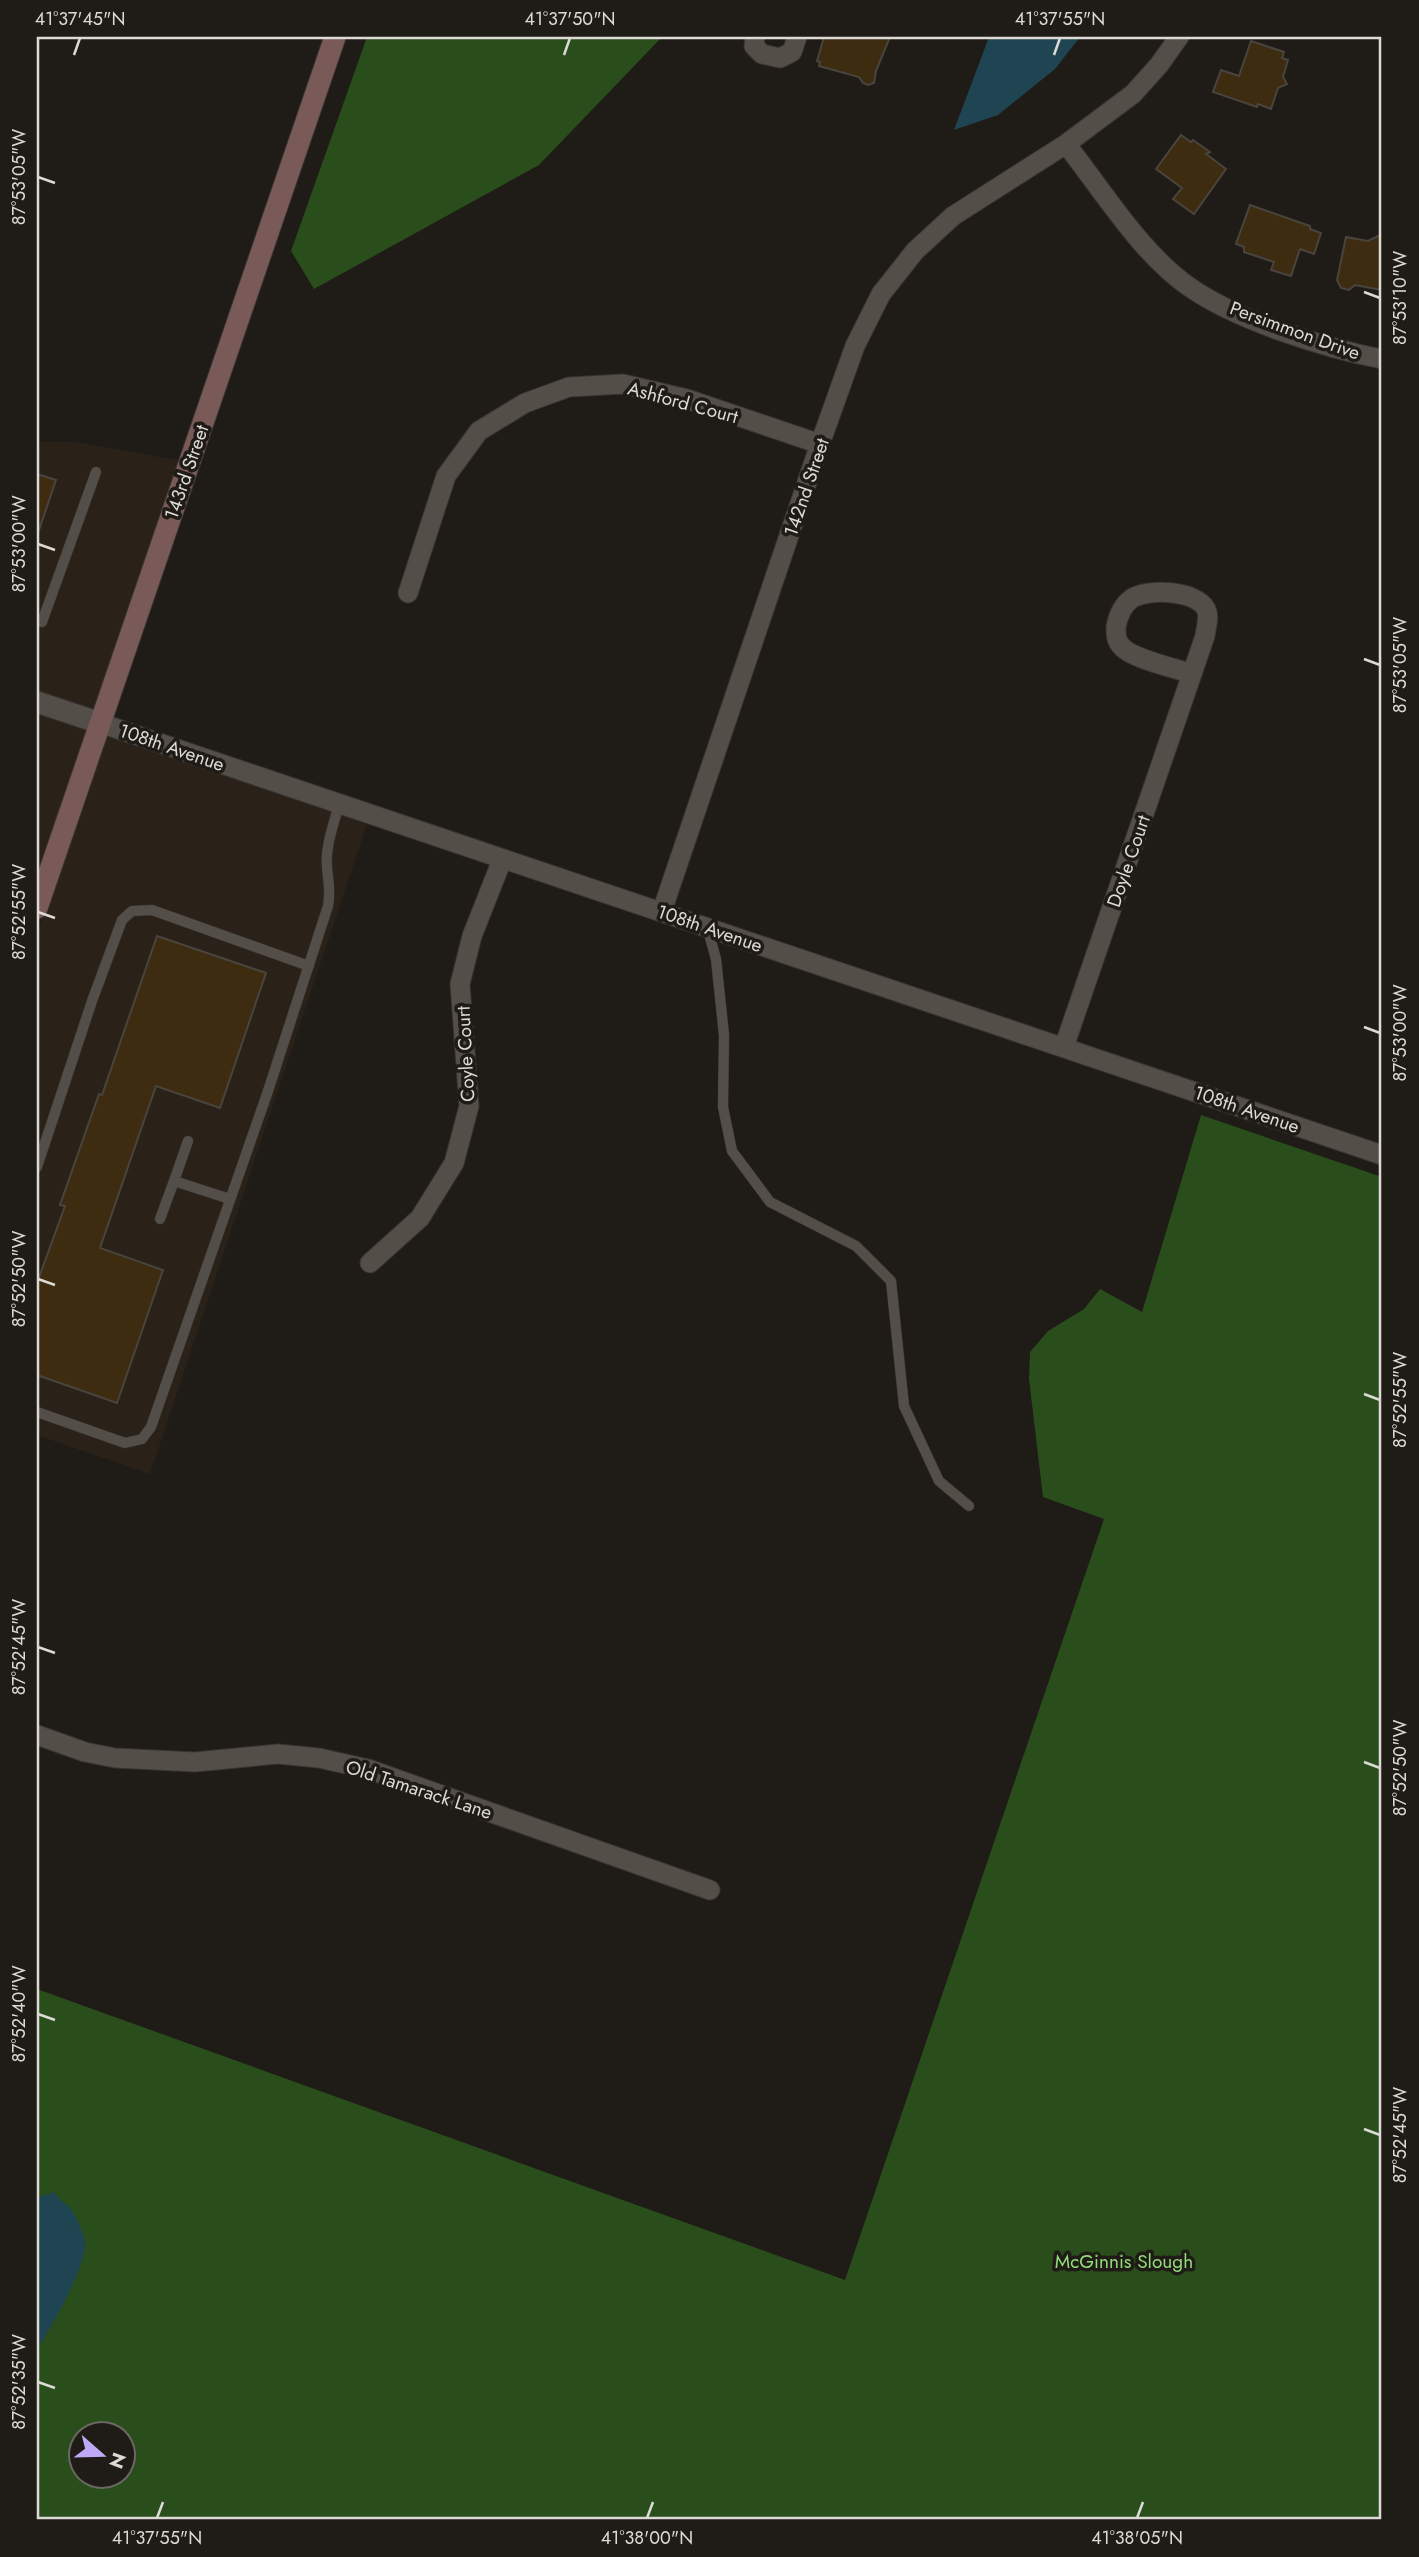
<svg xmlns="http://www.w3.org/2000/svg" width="1419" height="2557" viewBox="0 0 1419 2557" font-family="Jost,sans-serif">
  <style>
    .built { fill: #2a2218 }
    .green { fill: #294e1c; fill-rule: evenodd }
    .water { fill: #1e4551 }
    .building { fill: #3e2c11; stroke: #49443e; stroke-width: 2 }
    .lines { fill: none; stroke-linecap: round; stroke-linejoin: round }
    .service-casing { stroke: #383531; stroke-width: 11 }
    .minor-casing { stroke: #383531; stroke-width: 21 }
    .tertiary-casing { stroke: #383531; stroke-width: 23 }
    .secondary-casing { stroke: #383531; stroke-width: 23 }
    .service { stroke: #534e48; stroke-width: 10 }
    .minor { stroke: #534e48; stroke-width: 19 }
    .tertiary { stroke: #534e48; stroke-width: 21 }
    .secondary { stroke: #7a5a59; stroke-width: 21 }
    .ticks { fill: none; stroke: #dddad6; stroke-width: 2.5 }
    .labels { text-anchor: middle; stroke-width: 7; stroke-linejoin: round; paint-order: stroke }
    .street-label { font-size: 19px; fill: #dddad6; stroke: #1f1b16 }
    .park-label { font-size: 19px; fill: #92dc79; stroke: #1f1b16 }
    .neatline { fill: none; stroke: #dddad6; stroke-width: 2.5 }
    .ticks-label { font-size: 18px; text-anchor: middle; fill: #dddad6 }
  </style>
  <rect width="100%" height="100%" fill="#1f1b16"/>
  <path class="built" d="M37,442H77L182,461L97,713L37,694Z
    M37,710L91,727L37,887Z
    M105,730L368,821L150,1474L37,1435V933Z"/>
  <path class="green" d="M367,37H662L539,165L314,289L291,251Z
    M1201,1115L1382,1177V2520H37V1989L845,2280L1104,1519L1043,1497L1029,1379L1030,1352L1048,1331L1084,1309L1100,1289L1142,1312ZM80,2434H122V2476H80Z"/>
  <path class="water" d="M989,37H1080L1055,69L998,115L954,130Z
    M54,2192C59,2200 63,2201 69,2207C75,2213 81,2228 84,2236C92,2260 50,2328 37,2350V2198Z"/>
  <path class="building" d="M824,37H890L876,71L874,83L868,85L863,83L859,77L819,66L820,62L817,61Z
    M1251,41L1284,52L1282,58L1288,60L1283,77L1287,84L1278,88L1271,109L1258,104L1257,107L1213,92L1221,70L1239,76Z
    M1181,135L1191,142L1193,140L1210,152L1206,154L1226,169L1194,214L1173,199L1182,188L1156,169Z
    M1250,205L1310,226V229L1321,233L1314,254L1300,249L1291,276L1271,270L1274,262L1244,252V247L1236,244Z
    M1382,234V290L1355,285L1349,290L1341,288L1337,280L1346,237L1368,241Z
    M37,474L56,480L39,530L37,529Z
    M157,936L266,973L220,1108L156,1086L100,1248L163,1270L117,1403L37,1375V1283L65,1206L60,1205L99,1094L102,1095Z"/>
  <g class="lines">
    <defs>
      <path id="service" d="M37,620L42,622L96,472
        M707,927L716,959L724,1035L723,1107L732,1151L770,1202L856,1246L891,1281L904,1406L939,1481L969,1506
        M188,1141L174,1181L230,1199
        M37,1167L92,1001L122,920L132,911L152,910L309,966
        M160,1219L174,1181
        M37,1412L125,1443L142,1439L151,1427L268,1091L328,906C331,889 328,883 327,867C325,846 334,824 339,804"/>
      <path id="minor" d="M755,37L754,46L762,54L780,58L792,52L797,37
        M1066,144C1103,191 1140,252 1188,286C1236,320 1324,348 1382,359
        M408,593L446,476L479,431L525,403L569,387L623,384L687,399L820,444
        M100,723L1382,1155
        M662,911L820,444L855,346L881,294L915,251L953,216L1066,144L1133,94L1159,65L1179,37
        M1064,1047L1205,636C1206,627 1210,617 1206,609C1196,590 1147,588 1131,599C1122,606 1118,616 1116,627C1116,635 1116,641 1122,647C1133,659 1175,668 1192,674
        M370,1263L420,1218L454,1163L469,1106L460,984L472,936L502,860
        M37,1735L85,1752L115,1758L195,1762L278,1754L319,1758L368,1769L710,1890"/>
      <path id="tertiary" d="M37,702L100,723"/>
      <path id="secondary" d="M37,908L335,37"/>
    </defs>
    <use href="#service" class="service-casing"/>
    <use href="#minor" class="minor-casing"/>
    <use href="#tertiary" class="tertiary-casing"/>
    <use href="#secondary" class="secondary-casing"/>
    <use href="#service" class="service"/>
    <use href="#minor" class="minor"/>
    <use href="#tertiary" class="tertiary"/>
    <use href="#secondary" class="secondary"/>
  </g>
  <path class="ticks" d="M74,55L80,38M564,55L570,38M1054,55L1060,38M38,177L55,183M1364,292L1380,298M38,544L55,550M1364,659L1380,665M38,912L55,918M1364,1027L1380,1033M38,1279L55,1285M1364,1394L1380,1400M38,1647L55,1653M1364,1762L1380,1768M38,2014L55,2020M1364,2129L1380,2135M38,2382L55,2388M157,2518L163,2502M647,2518L653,2502M1137,2518L1143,2502"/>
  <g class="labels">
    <g class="street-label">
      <text transform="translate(1295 330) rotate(20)" y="7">Persimmon Drive</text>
      <text transform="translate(683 402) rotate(15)" y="7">Ashford Court</text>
      <text transform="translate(186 472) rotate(-71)" y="7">143rd Street</text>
      <text transform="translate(806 487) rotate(-71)" y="7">142nd Street</text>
      <text transform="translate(172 747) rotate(19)" y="7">108th Avenue</text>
      <text transform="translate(1128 861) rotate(-71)" y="7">Doyle Court</text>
      <text transform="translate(710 928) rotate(19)" y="7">108th Avenue</text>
      <text transform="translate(465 1054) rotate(-93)" y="7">Coyle Court</text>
      <text transform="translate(1247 1109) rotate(19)" y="7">108th Avenue</text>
      <text transform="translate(419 1789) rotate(18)" y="7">Old Tamarack Lane</text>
    </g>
    <g class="park-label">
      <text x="1124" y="2268">McGinnis Slough</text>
    </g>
  </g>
  <rect width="1419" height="2557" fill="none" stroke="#1f1b16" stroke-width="77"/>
  <g transform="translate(102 2455) rotate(110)"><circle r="33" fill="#1f1b16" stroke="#6b6763" stroke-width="2"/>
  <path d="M0-5L12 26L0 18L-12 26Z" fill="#bda9f5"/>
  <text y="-10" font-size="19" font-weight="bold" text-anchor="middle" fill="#dddad6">N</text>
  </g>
  <rect x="38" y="38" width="1342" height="2480" class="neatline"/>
  <g class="ticks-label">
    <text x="80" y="25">41°37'45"N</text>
    <text x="570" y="25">41°37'50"N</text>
    <text x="1060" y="25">41°37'55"N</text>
    <text transform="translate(19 177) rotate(-90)" y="6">87°53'05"W</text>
    <text transform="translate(1400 298) rotate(-90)" y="6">87°53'10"W</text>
    <text transform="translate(19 544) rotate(-90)" y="6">87°53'00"W</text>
    <text transform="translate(1400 665) rotate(-90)" y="6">87°53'05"W</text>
    <text transform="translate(19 912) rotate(-90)" y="6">87°52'55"W</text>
    <text transform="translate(1400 1033) rotate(-90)" y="6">87°53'00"W</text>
    <text transform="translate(19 1279) rotate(-90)" y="6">87°52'50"W</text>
    <text transform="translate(1400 1400) rotate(-90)" y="6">87°52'55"W</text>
    <text transform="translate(19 1647) rotate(-90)" y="6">87°52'45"W</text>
    <text transform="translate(1400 1768) rotate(-90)" y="6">87°52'50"W</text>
    <text transform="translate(19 2014) rotate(-90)" y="6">87°52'40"W</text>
    <text transform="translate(1400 2135) rotate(-90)" y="6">87°52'45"W</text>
    <text transform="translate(19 2382) rotate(-90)" y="6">87°52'35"W</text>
    <text x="157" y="2544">41°37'55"N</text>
    <text x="647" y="2544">41°38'00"N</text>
    <text x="1137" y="2544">41°38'05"N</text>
  </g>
</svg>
